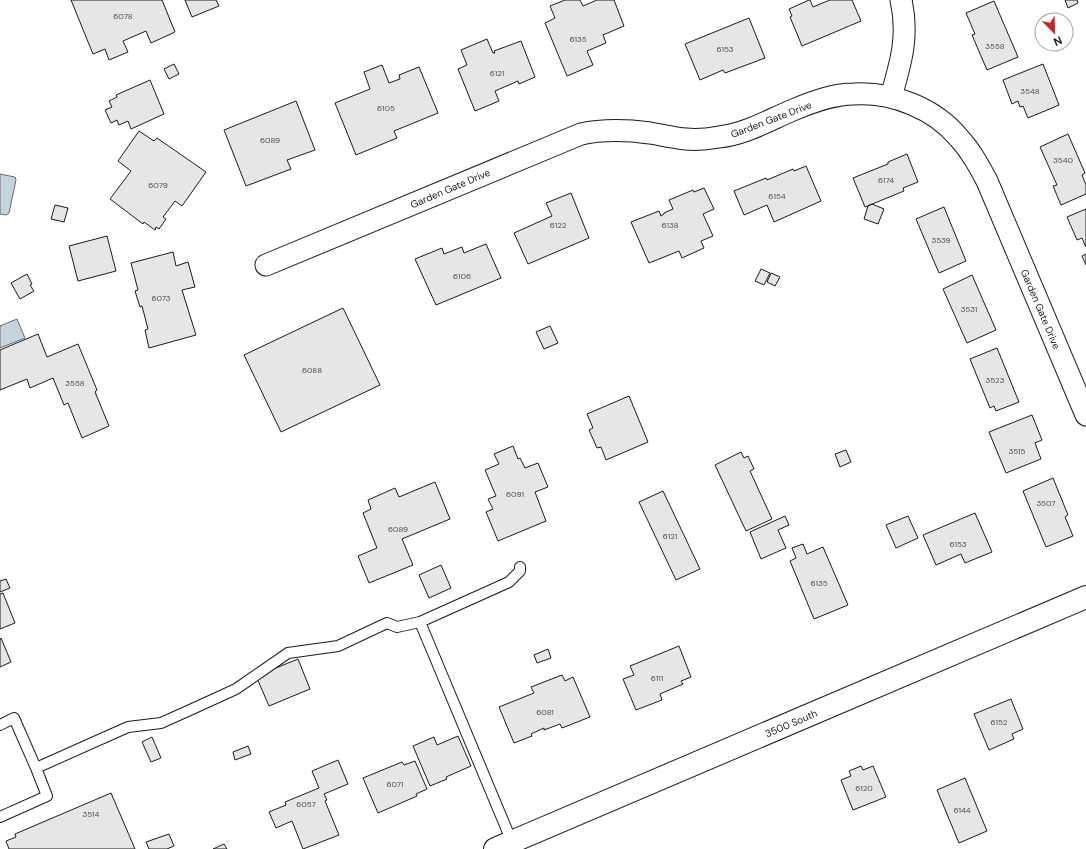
<svg xmlns="http://www.w3.org/2000/svg" width="1086" height="849" viewBox="0 0 1086 849" font-family="'DM Sans',sans-serif">
  <style>
    .water { fill: #c6d2dc; stroke: #6a6a6a }
    .building { fill: #e6e6e6; stroke: #1a1a1a }
    .lines { fill: none; stroke-linecap: round; stroke-linejoin: round }
    .service-casing { stroke: #1a1a1a; stroke-width: 12 }
    .minor-casing { stroke: #1a1a1a; stroke-width: 23 }
    .primary-casing { stroke: #1a1a1a; stroke-width: 24 }
    .service { stroke: #fff; stroke-width: 10 }
    .minor { stroke: #fff; stroke-width: 21 }
    .primary { stroke: #fff; stroke-width: 22 }
    .labels { text-anchor: middle; stroke-width: 3; stroke-linejoin: round; paint-order: stroke }
    .number-label { font-size: 8px; fill: #4d4d4d }
    .street-label { font-size: 10px; fill: #1a1a1a; stroke: #fff }
  </style>
  <rect width="100%" height="100%" fill="#fff"/>
  <path class="water" d="M0,174L15,177L16,180L9,213L6,215L0,214Z
    M17,319L25,338L0,348V326Z"/>
  <path class="building" d="M71,0H162L175,32L151,43L146,31L123,41L128,52L109,60L105,49L93,54Z
    M185,0H216L219,6L192,17Z
    M565,0H580L583,6L597,0H614L624,26L603,35L606,43L587,51L593,65L567,76L545,23L555,18L550,6Z
    M809,0H810L813,7L830,0H852L861,21L802,46L790,17L792,16L789,9Z
    M1065,0H1077L1078,3L1068,8Z
    M994,1L1018,57L987,70L972,35L975,34L966,13Z
    M749,18L765,58L725,73L723,70L700,80L685,44Z
    M487,39L493,53H495L494,51L521,41L535,77L519,84L518,81L495,91L499,101L475,111L458,69L467,65L461,50Z
    M174,64L179,74L169,79L164,69Z
    M1043,64L1059,105L1028,118L1023,106L1020,107L1018,101L1012,104L1003,80Z
    M382,65L389,83L400,79L399,75L419,67L438,113L394,131L397,138L356,155L335,103L370,89L364,72Z
    M150,80L164,114L131,129L128,121L119,125L117,120L111,123L105,110L112,107L109,101L117,97L116,95Z
    M296,101L315,150L287,160L291,169L246,186L224,130Z
    M139,131L154,141L157,138L206,172L182,206L175,201L163,217L166,219L159,229L156,227L155,230L144,222L143,224L110,199L131,171L118,161Z
    M1068,134L1085,173L1082,175L1086,185V194L1061,205L1053,186L1057,185L1040,147Z
    M907,154L918,182L903,188L904,191L865,207L853,178L888,164V162Z
    M806,166L821,201L774,222L767,205L744,215L734,191L766,178L767,180L793,169L794,171Z
    M704,188L714,209L703,214L713,236L701,241L704,248L682,258L679,251L649,263L631,222L659,211L661,216L664,214V213L673,209L669,200L693,190L694,192Z
    M571,193L589,238L528,264L514,233L552,216L546,203Z
    M872,204L884,209L878,224L864,219L868,206Z
    M55,205L68,208L64,222L51,219Z
    M944,207L966,261L939,273L916,219Z
    M1086,209V247L1082,238L1077,240L1067,217Z
    M107,236L116,271L78,281L69,246Z
    M486,244L501,278L436,305L415,259L442,248L444,254L462,247L464,253Z
    M173,252L176,266L188,262L195,287L182,290L196,335L149,348L145,330L148,329L142,306L140,307L135,291L138,290L131,263Z
    M1086,254V265L1082,256Z
    M761,269L770,273L764,285L755,281Z
    M771,273L780,277L775,286L767,282Z
    M27,274L32,284L30,285L34,291L20,299L11,283Z
    M972,275L996,330L967,343L943,289Z
    M343,308L380,385L281,432L244,355Z
    M550,326L558,343L544,349L536,332Z
    M38,334L47,357L78,344L97,390L95,392L109,426L82,438L68,403L64,405L53,378L30,388L27,379L0,390V350Z
    M997,348L1019,402L996,411L994,406L990,408L970,359Z
    M629,396L648,442L606,460L601,447L597,448L589,430L593,428L587,414Z
    M1032,415L1042,440L1035,443L1041,459L1006,473L989,432Z
    M513,446L518,459L520,458L525,468L538,463L548,487L535,492L546,521L498,541L486,512L493,509L488,499L496,496L485,470L499,464L494,454Z
    M846,450L851,462L840,467L835,454Z
    M741,452L744,458L748,456L754,469L750,471L772,519L746,531L715,465Z
    M1053,478L1068,515L1065,517L1073,536L1046,547L1023,491Z
    M435,482L450,519L402,539L413,565L369,583L358,556L377,548L363,513L371,509L368,500L395,488L399,497Z
    M663,491L700,569L676,580L639,502Z
    M975,513L992,552L965,563L961,554L936,565L923,535Z
    M785,516L789,525L778,530L786,548L761,559L750,532Z
    M908,516L918,538L896,548L886,525Z
    M803,544L807,554L823,547L848,605L814,619L790,561L796,558L792,548Z
    M441,565L451,588L429,598L419,575Z
    M6,579L10,588L0,592V581Z
    M3,593L15,623L0,629V594Z
    M1,638L11,662L0,667V639Z
    M679,646L691,677L681,681L683,684L660,694L662,700L636,710L623,679L634,675L630,666Z
    M548,649L551,658L537,663L534,655Z
    M298,659L310,689L269,706L256,676Z
    M562,675L565,681L573,677L590,717L562,728L560,724L544,730V728L531,734L532,736L514,743L499,707L534,693L531,687Z
    M1011,699L1023,729L1012,734L1014,739L989,750L974,714Z
    M458,736L471,766L446,777L447,779L430,786L413,746L434,737L437,745Z
    M152,737L161,758L151,762L142,742Z
    M248,746L251,754L235,760L233,752Z
    M338,760L348,784L324,794L327,800L325,801L339,835L303,849L292,821L276,828L269,812L286,805L285,802L319,788L312,771Z
    M415,761L427,789L416,794L417,796L378,813L363,778L402,762L404,765Z
    M861,766L863,770L873,766L886,797L853,810L841,780L851,776L849,771Z
    M965,778L987,831L959,843L937,790Z
    M111,793L135,849H9L6,841L16,837L15,834Z
    M169,834L174,846L167,849H149L146,842Z
    M224,844L227,849H213Z"/>
  <g class="lines">
    <defs>
      <path id="service" d="M0,725L14,718L36,768L128,727L161,723L190,710L236,689L288,653L338,646L387,623L397,627L420,622
        M0,817L47,796L36,768
        M512,842L420,622L509,582L520,571V567"/>
      <path id="minor" d="M891,97C901,62 909,36 901,0
        M266,265L581,134C604,129 627,130 650,133C662,135 674,138 686,139C697,140 708,139 719,137C746,134 769,120 793,110C812,102 833,94 854,94C893,92 934,108 959,138C971,151 979,166 987,181L1086,415"/>
      <path id="primary" d="M495,849L1086,597"/>
    </defs>
    <use href="#service" class="service-casing"/>
    <use href="#minor" class="minor-casing"/>
    <use href="#primary" class="primary-casing"/>
    <use href="#service" class="service"/>
    <use href="#minor" class="minor"/>
    <use href="#primary" class="primary"/>
  </g>
  <g class="labels">
    <g class="number-label">
      <text x="123" y="19">6078</text>
      <text x="578" y="42">6135</text>
      <text x="995" y="49">3558</text>
      <text x="725" y="52">6153</text>
      <text x="497" y="76">6121</text>
      <text x="1030" y="94">3548</text>
      <text x="386" y="111">6105</text>
      <text x="270" y="143">6089</text>
      <text x="1063" y="163">3540</text>
      <text x="886" y="183">6174</text>
      <text x="158" y="188">6079</text>
      <text x="777" y="199">6154</text>
      <text x="558" y="228">6122</text>
      <text x="670" y="228">6138</text>
      <text x="941" y="243">3539</text>
      <text x="462" y="279">6106</text>
      <text x="161" y="301">6073</text>
      <text x="969" y="312">3531</text>
      <text x="312" y="373">6088</text>
      <text x="995" y="383">3523</text>
      <text x="75" y="386">3558</text>
      <text x="1017" y="454">3515</text>
      <text x="515" y="497">6091</text>
      <text x="1046" y="506">3507</text>
      <text x="398" y="532">6089</text>
      <text x="670" y="539">6121</text>
      <text x="958" y="547">6153</text>
      <text x="819" y="586">6135</text>
      <text x="657" y="681">6111</text>
      <text x="545" y="715">6081</text>
      <text x="999" y="725">6152</text>
      <text x="395" y="787">6071</text>
      <text x="864" y="791">6120</text>
      <text x="306" y="807">6057</text>
      <text x="962" y="813">6144</text>
      <text x="91" y="817">3514</text>
    </g>
    <g class="street-label">
      <text transform="translate(771 119) rotate(-21)" y="4">Garden Gate Drive</text>
      <text transform="translate(450 188) rotate(-23)" y="4">Garden Gate Drive</text>
      <text transform="translate(1041 309) rotate(67)" y="4">Garden Gate Drive</text>
      <text transform="translate(791 723) rotate(-23)" y="4">3500 South</text>
    </g>
  </g>
  <g transform="translate(1054 32) rotate(157)"><circle r="19" fill="#ffffff" stroke="#a3a3a3"/>
  <path d="M0-3L7 15L0 10L-7 15Z" fill="#c62828"/>
  <text y="-6" font-size="11" font-weight="bold" text-anchor="middle" fill="#1a1a1a">N</text>
  </g>
</svg>
